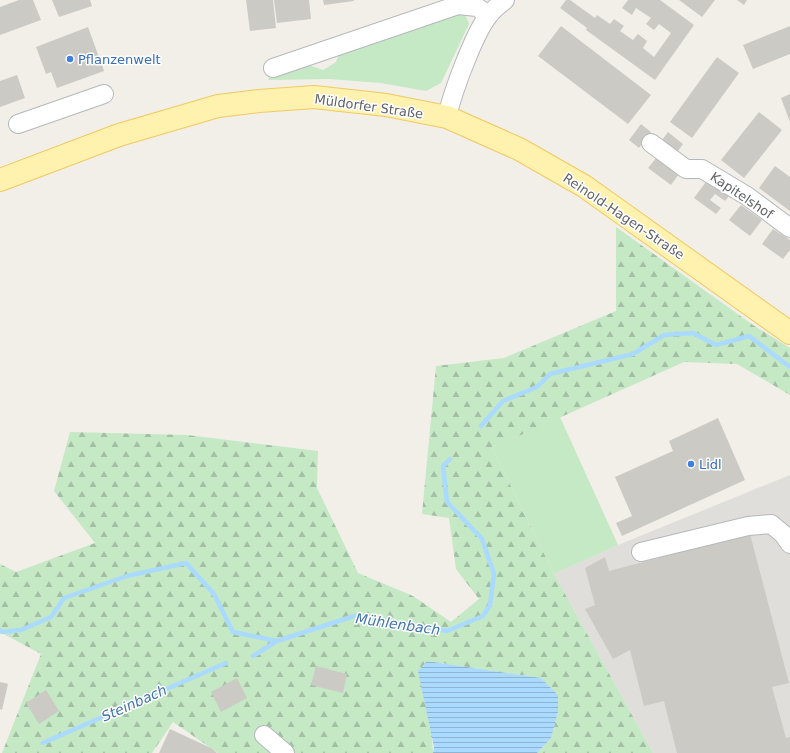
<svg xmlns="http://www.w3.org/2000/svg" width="790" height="753" viewBox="0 0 790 753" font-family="'DejaVu Sans',sans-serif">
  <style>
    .industrial { fill: #e0deda }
    .green { fill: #c5e8c5 }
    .forest { fill: url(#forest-firs) }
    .water { fill: url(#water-rules) }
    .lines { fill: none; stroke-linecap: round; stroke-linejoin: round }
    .stream { stroke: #aadaff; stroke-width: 4.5 }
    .building { fill: #cccac5 }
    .minor-casing { stroke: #b5b8bc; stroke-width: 20 }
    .major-casing { stroke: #f2c960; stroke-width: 24 }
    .minor { stroke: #fff; stroke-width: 18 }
    .major { stroke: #fff2af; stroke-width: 22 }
    .shop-dot { fill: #3f7fe0; stroke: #fff; stroke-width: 1.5 }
    .labels { text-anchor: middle; stroke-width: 3; stroke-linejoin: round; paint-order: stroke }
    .shop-label { font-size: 13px; fill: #366cbe; stroke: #fff; text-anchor: start }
    .street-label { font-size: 13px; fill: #5f6368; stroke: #fff }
    .water-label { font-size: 14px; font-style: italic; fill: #4174aa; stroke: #fff }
  </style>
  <defs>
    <pattern id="forest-firs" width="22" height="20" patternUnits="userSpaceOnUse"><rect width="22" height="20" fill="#c5e8c5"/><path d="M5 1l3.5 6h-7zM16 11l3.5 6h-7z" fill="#a3c0a4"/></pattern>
    <pattern id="water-rules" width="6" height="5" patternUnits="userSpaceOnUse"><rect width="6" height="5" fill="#aadaff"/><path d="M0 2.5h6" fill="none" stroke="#8eb4d2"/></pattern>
  </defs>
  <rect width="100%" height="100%" fill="#f1efe8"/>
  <path class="industrial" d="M790,475V753H653L554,574L618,545Z"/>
  <path class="green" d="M453,12L465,14L469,24L441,83L426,91L381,83L329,79L268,80L272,73L302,63L323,70L336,62L340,52Z
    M560,417L618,545L554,574L492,448Z"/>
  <path class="forest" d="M616,227L753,325L790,348V395L737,364L684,362L492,448L554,574L653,753H537L551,738L558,712V695L541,678L427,661L433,753H218L173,722L152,753H2L41,654L0,632V564L16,572L95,543L54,491L70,432L187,435L318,451L317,488L358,573L413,596L451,622L479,599L456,569L449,518L422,514L436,366L504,358L616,311Z"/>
  <path class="water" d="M427,661L541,678L558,695V712L551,738L537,753H433L434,747L418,671Z"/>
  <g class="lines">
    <path class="stream" d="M481,426L503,401L537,387L550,374L633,354L664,335L693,333L716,345L749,336L790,367
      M0,630L2,632L21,630L51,617L64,598L127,576L186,563L214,594L233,632L277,641L354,616L447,631L483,616L490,605L494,574L482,539L447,502L443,466L450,459
      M253,656L277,641
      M43,743L226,663"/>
  </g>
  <path class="building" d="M19,0H33L41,20L0,35V7Z
    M52,0H90L92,6L59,17Z
    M246,0H273L276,28L250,31Z
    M274,0H309L311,19L277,23Z
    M323,0H354V1L324,5Z
    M566,0H570L595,18L597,15L610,24L614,19L624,26L620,31L633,40L638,34L647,41L643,48L654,57L671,33L659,24L654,30L646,24L651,18L636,8L632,15L622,8L628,0H660L694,25L655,80L586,30L587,28L560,8Z
    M679,0H715L702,17Z
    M737,0H747L744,5Z
    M561,26L651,95L628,124L538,56Z
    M790,26V54L753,69L743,45Z
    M88,27L104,71L57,88L51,72L46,74L36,47Z
    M717,57L739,73L692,138L670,122Z
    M17,75L25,98L0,107V81Z
    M790,94V122L781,98Z
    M759,112L782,130L744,178L721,160Z
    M641,124L651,132L639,148L629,140Z
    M668,132L683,144L676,154L660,143Z
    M657,157L679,174L671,185L648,168Z
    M775,166L790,177V211L759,188Z
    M708,179L730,195L725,201L715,194L710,200L721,208L716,214L694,198Z
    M741,205L762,220L750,236L729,220Z
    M773,229L790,240V250L783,259L762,244Z
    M718,418L745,480L622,536L616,523L632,516L615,477L673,451L669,441Z
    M750,534L789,683L772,687L786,738L790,737V753H677L664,701L644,706L630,650L613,659L585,609L595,605L585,568L605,557L609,571Z
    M316,666L347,674L343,693L311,685Z
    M237,678L247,698L221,712L211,692Z
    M0,682L8,684L2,710L0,709Z
    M46,690L59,711L39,724L26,703Z
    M170,729L211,748L217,753H159Z"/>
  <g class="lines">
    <defs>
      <path id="minor" d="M273,68L458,5L477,7L488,15
        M447,117C452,94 474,33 489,15C493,9 499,5 505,0
        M18,124L104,94
        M651,143L686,169H702L747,196L790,228
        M641,552L748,526L771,524L783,534L790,544
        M264,735L285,753"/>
      <path id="major" d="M0,180L119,135L218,106L259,101L314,97L386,105L447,117L519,149L584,186L790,333"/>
    </defs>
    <use href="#minor" class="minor-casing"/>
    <use href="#major" class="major-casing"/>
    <use href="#minor" class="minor"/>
    <use href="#major" class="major"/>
  </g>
  <g class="shop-dot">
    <circle cx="70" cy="59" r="4"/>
    <circle cx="691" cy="464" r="4"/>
  </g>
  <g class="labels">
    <g class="shop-label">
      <text x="78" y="64">Pflanzenwelt</text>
      <text x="699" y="469">Lidl</text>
    </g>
    <g class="street-label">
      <text transform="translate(369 106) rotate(8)" y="5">Müldorfer Straße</text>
      <text transform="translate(742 195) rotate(34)" y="5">Kapitelshof</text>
      <text transform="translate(624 216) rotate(34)" y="5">Reinold-Hagen-Straße</text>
    </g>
    <g class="water-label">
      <text transform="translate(398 624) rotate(8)" y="5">Mühlenbach</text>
      <text transform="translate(134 703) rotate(-24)" y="5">Steinbach</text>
    </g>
  </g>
</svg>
